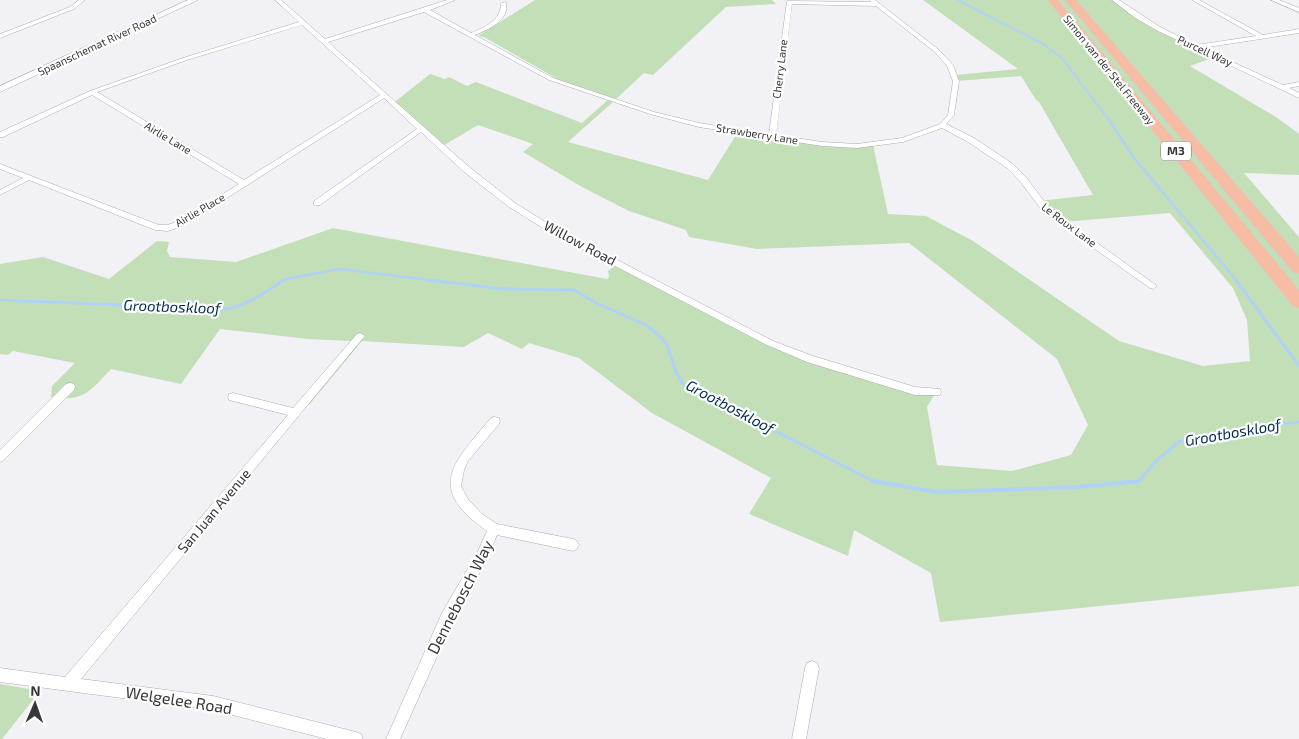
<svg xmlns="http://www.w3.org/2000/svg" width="1299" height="739" viewBox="0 0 1299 739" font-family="'Exo 2',sans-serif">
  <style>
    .green { fill: #c2dfb8 }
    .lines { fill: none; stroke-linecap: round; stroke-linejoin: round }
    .stream-far3 { stroke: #b0d2f7; stroke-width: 2 }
    .stream-far2 { stroke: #b0d2f7; stroke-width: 2.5 }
    .stream-far1 { stroke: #b0d2f7; stroke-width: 3 }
    .stream { stroke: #b0d2f7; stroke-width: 4 }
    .minor-casing { stroke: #acacb1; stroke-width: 1 }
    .secondary-casing { stroke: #acacb1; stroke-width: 1 }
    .motorway-casing { stroke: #cfcfd0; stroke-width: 1 }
    .minor { fill: #fff; fill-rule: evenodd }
    .secondary { fill: #fff; fill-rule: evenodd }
    .motorway { fill: #f7bda4; fill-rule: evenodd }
    .labels { text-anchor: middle; stroke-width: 4.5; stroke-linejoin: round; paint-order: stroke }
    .far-street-label { font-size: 11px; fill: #38383a; stroke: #fff }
    .shield { fill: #fff; stroke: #747475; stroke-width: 1 }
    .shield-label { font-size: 12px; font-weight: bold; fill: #38383a }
    .street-label { font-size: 14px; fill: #38383a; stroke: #fff }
    .water-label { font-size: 15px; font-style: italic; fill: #002c54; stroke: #fff }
    .near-street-label { font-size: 16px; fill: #38383a; stroke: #fff }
  </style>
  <rect width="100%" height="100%" fill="#f2f1f6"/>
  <path class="green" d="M535,0H772L776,4L726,7L653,75L644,73L616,99L561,81L484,37L478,36Z
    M923,0H1115L1132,13L1215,57L1190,66L1276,117L1299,134V175L1244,173L1299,237V586L940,622L931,573L854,530L848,556L749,514L771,478L652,413L579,358L529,343L522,349L488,333L464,347L362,341L309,405L300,402L351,341L308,339L220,329L181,384L111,369C89,392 84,402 51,397L52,386L75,363L13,351L8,355L0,354V264L43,257L109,279L157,241L169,242L167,251L170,257L236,262L333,228L607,279L609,277L608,271L617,264L770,343L868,376L936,392L927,407L937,465L1012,471L1071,455L1088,425L1057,359L909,243L757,249L689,237L686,230L629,211L582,187L523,152L533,144L478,125L441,147L392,104L430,74L445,79L449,77L467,86L476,82L582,123L609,99L614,101L568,142L708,180L738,132L822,144L873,145L888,214L926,216L973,241L1119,341L1203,366L1250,361L1247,320L1233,288L1170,213L1063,222L1038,201L1093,195L1039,102L1036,100L1021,76L956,81V75L1018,69Z
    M0,684L40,691L2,739H0Z"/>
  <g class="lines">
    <path class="stream-far3" d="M958,0L1043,44L1062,58L1112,124"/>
    <path class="stream-far2" d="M1111,123L1134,158L1237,281
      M282,281L286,279L339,269L439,281"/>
    <path class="stream-far1" d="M429,280L503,289L574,290L596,303L646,325L655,332L667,344L676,372L683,384L877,483
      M1236,280L1299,366
      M0,300L223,309C246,307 265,292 284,280
      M1130,483L1138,482L1156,461L1180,441L1223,432L1299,422"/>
    <path class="stream" d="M872,481L937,492L1078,487L1139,481"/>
    <defs>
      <path id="minor" d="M79,0H85L74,9L0,38V34L70,7Z
        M275,0H281L325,39L447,0H455L430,10L471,33C485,27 501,21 501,3L506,2C510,20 490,29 475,35L553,78L654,112L699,123L769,134L787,1L871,2L869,0H875L939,50L953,65L959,81L954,115L946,124L974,138L1013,164L1025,176L1050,209L1157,286L1153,289L1150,288L1044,213L1019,180L1007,168L968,142L942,128L903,142L857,148L822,146L699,127L650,114L549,80L424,12L328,42L469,167L515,203L552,226L773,341L813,356L915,387L940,389L941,392L940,395H915L807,362L767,345L546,230L509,207L463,171L421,132L320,205H314V201L417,129L384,98L183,226L168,231L155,230L29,180L0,195V190L23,178L0,169V164L159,225H167L177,222L239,184L92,95L3,137H0V132L90,91L183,58L299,22ZM792,4L876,6L935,52L947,66L953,81L948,115L940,124L902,138L857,144L822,142L776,135ZM302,25L380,95L244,180L97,92L187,60Z
        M1112,0H1119L1160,27L1196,45L1256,36L1192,0H1199L1263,35L1299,29V33L1202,48L1283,85L1299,82V86L1289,88L1299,93V98L1156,30L1134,17Z
        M1271,0H1279L1299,8V12Z
        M360,333L365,336L363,338L81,679L213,696L356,732L361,734L363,739H327L213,710L0,682V668L65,677L288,415L229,400L228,397L229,394L233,393L293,408L357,334Z
        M70,383L74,384L75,387L74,390L4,460L0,462V450L66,384Z
        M495,417L499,418L500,421L499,424L468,461L464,470L461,486L468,499L482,514L497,524L573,539L577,541L579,545L577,549L573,551L497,535L487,559L452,623L400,739H386L442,613L478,551L487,531C425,488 453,463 491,418Z
        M812,661L817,663L819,668L806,739H792L805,668L807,663Z"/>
      <path id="secondary" d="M188,0H198L0,92V86Z"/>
      <path id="motorway" d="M1048,0H1058L1299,290V308L1293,306Z
        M1065,0H1076L1299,257V273L1293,272Z"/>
    </defs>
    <use href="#minor" class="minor-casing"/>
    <use href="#secondary" class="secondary-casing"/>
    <use href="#motorway" class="motorway-casing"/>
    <use href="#minor" class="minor"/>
    <use href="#secondary" class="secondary"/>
    <use href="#motorway" class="motorway"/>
  </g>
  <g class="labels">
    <g class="far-street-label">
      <text transform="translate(97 45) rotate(-25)" y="4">Spaanschemat River Road</text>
      <text transform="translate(1205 51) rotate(25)" y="4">Purcell Way</text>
      <text transform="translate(780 69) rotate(-83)" y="4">Cherry Lane</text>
      <text transform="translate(1109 70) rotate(51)" y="4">Simon van der Stel Freeway</text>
      <text transform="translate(757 134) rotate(9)" y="4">Strawberry Lane</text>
      <text transform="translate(168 138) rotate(31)" y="4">Airlie Lane</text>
      <text transform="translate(200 210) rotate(-30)" y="4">Airlie Place</text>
      <text transform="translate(1069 225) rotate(37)" y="4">Le Roux Lane</text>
    </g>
    <rect class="shield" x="1161" y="141.5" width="30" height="19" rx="4"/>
    <g class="shield-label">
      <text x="1176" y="155">M3</text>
    </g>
    <g class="street-label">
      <text transform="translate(580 243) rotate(28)" y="5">Willow Road</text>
      <text transform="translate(214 511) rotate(-50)" y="5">San Juan Avenue</text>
    </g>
    <g class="water-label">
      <text transform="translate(172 307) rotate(2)" y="5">Grootboskloof</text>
      <text transform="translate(730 407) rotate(28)" y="5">Grootboskloof</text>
      <text transform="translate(1233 433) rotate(-10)" y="5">Grootboskloof</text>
    </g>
    <g class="near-street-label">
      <text transform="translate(460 597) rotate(-63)" y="6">Dennebosch Way</text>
      <text transform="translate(179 700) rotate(9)" y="6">Welgelee Road</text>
    </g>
  </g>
  <g transform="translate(35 704) rotate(2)" stroke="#ffffff" stroke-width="4" paint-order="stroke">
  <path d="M0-4L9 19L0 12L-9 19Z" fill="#38383a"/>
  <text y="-8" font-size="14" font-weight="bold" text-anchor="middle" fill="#38383a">N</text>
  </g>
</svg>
